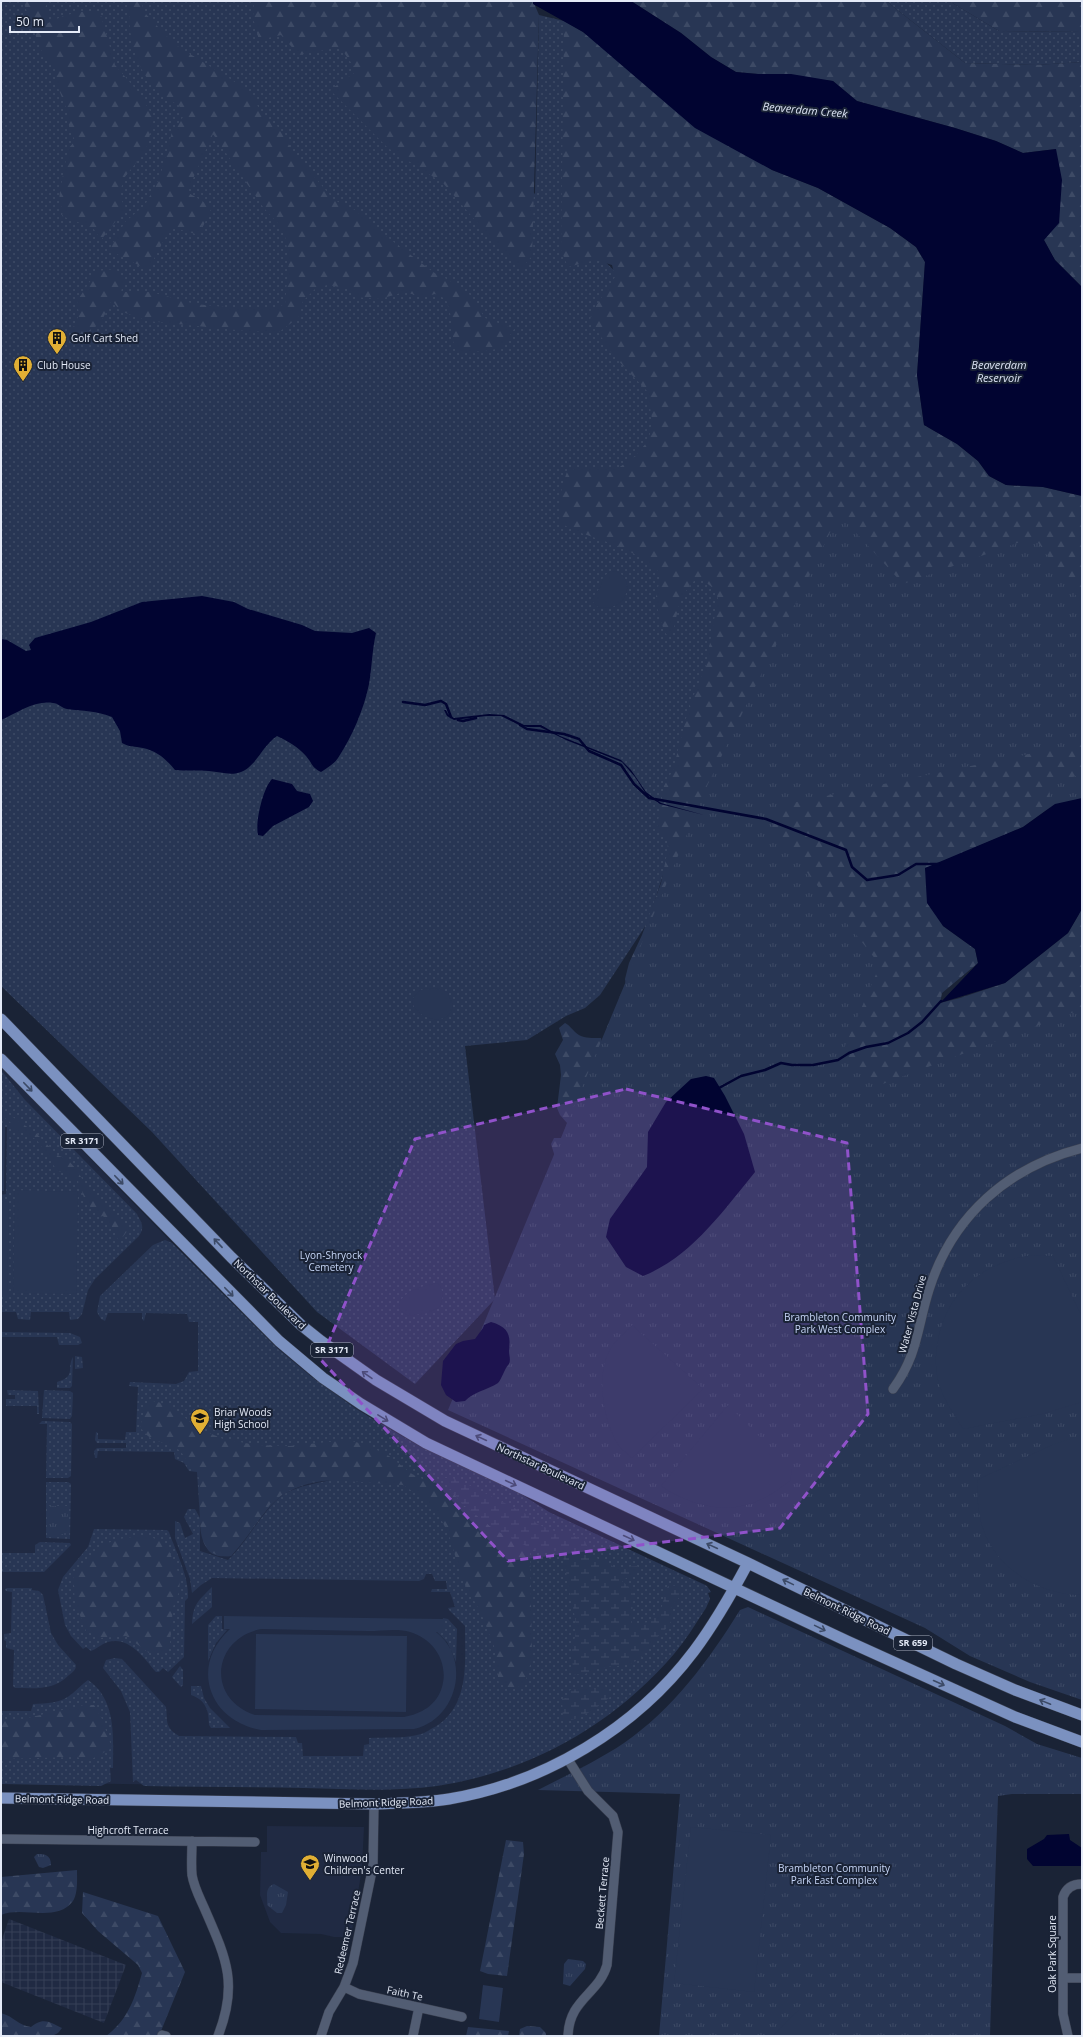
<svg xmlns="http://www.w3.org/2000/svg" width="1083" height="2037" viewBox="0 0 1083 2037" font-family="'Open Sans',sans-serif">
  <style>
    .built { fill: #202a43 }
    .industrial { fill: url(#industrial-grid) }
    .grass { fill: url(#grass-dots); fill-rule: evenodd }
    .forest { fill: url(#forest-firs) }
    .wetland { fill: url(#wetland-marsh) }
    .cemetery { fill: url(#cemetery-stones) }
    .park { fill: url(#park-tufts) }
    .pitch { fill: #283654; fill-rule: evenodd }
    .water { fill: #010431 }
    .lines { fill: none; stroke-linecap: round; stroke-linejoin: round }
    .stream { stroke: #010431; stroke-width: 2.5 }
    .minor-casing { stroke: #3b4151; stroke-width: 10 }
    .major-casing { stroke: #3b4151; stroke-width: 12 }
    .minor { stroke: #525d73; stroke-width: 9 }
    .major { stroke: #7b91c0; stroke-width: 11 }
    .oneway { stroke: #3c4a66 }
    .marked { fill: #9052ca; fill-opacity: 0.2; stroke: #9052ca; stroke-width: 3; stroke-dasharray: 8 5; stroke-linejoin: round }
    .labels { text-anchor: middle; stroke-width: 4; stroke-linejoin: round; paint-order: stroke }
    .shield { fill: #1a2336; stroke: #a7aebd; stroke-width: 1 }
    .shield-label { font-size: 9px; font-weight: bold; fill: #e4eaf7 }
    .poi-label { font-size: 10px; fill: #e4eaf7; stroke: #1a2336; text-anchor: start }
    .park-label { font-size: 10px; fill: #c6d5f6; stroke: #1a2336 }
    .street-label { font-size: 10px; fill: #e4eaf7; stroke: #1a2336 }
    .water-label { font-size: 11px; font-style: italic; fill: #dbe3f3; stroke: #1a2336 }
  </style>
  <defs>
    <pattern id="industrial-grid" width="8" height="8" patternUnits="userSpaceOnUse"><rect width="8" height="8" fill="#202a43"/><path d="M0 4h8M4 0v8" fill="none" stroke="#363f56"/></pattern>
    <pattern id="grass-dots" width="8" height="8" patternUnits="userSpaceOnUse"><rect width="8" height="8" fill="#283654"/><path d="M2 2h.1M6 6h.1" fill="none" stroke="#3d4a65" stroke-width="1.8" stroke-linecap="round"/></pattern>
    <pattern id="forest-firs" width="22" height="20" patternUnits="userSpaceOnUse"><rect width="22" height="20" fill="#283654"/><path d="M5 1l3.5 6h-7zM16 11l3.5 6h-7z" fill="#3d4a65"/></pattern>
    <pattern id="wetland-marsh" width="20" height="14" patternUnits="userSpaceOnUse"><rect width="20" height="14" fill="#283654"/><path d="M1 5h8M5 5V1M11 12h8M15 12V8" fill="none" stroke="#3d4a65"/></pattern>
    <pattern id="cemetery-stones" width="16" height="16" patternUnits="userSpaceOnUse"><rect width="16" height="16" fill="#283654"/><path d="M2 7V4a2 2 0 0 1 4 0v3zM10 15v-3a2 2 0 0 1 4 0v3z" fill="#3d4a65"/></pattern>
    <pattern id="park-tufts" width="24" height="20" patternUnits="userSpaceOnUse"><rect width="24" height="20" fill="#283654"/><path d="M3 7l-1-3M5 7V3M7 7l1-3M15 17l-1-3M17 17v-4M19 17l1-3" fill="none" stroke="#3d4a65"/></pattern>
  </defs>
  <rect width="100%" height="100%" fill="#1a2336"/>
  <path class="built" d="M1,1067L258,1331L318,1381L375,1421L425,1449L519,1493L548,1512L706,1585L707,1603L463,1780L382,1790L369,1788L1,1782Z
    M267,1826L364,1827L362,1868L351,1937H334L321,1934L281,1933L270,1922L260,1895L261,1852H267Z"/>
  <path class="industrial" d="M9,1919L126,1965L104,2023L1,1982V1942Z"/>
  <path class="grass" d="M1,1H347L535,194L539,15L564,21V222L622,278L753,594L648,922L600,995L585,1008L566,1016L527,1040L465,1046L495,1299L415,1384L317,1312L152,1132L1,986Z
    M886,1H949L999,31L1082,32V62L1036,65L965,63Z
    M1,1070L25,1100L137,1214C140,1221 146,1226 139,1236L95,1279L88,1290L82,1314L78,1319L70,1320L69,1312H31L30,1320L18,1319L16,1312H1V1195L6,1194L7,1127H1Z
    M165,1240L172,1243L278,1349L313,1378L356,1409L419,1446L521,1494L549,1512L707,1586L711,1592L708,1593L710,1599L706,1608C696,1623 686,1640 674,1654C613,1725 530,1772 437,1786C393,1792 348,1789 304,1788C251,1787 197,1787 144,1786L136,1780L133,1782L130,1712L121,1691L103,1668L106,1660L115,1658L122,1659L166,1707C168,1721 164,1727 179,1736L296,1737L298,1743H302L303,1756H363L364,1745L369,1744V1738C386,1737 405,1739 421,1734C426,1733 430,1729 435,1727C470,1705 465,1663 465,1626L449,1610L448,1608L455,1607L450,1592H431L432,1589H447L446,1581H435L432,1574H426L424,1579L419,1581L212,1578L201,1585L192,1593L190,1579L175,1538V1521L180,1523L185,1538L193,1534L184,1517L188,1509H195L200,1518L197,1472L189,1471L184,1463L175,1459L174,1452L98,1451L97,1458H95L94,1451L97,1448H126V1443H97L95,1440L96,1432L98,1433V1439L125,1440L126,1432H136L138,1387L129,1386L130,1382L176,1384L184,1381L189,1372L198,1371V1322H189L187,1314L146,1313L144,1321L142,1319V1313H108L105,1321L101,1319L97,1312L100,1296L153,1245ZM330,1480C315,1484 302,1485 288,1492C266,1503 248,1542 228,1560L200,1551V1519C206,1540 200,1559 231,1556C268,1516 267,1487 330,1480Z
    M1,1332L70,1333L80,1337L82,1343L78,1345H59L57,1337H1Z
    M75,1356L82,1357L83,1368L75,1369Z
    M73,1357L72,1386L70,1388H57V1382C77,1376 66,1369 73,1357Z
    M7,1390L38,1391L39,1414H37V1406H6V1399H15V1395H8Z
    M44,1390L70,1391L73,1393L72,1416L70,1419L42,1418Z
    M42,1421L70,1422L72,1424L71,1476L68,1478H46L47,1424H39Z
    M46,1482H68L71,1484L70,1539L46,1538Z
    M94,1529L167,1530L169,1532C176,1552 189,1576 188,1598L185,1601L184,1657L168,1672L163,1668L159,1672H156C144,1658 129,1636 108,1642C101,1644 97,1649 91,1651L86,1647L83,1649L71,1636L65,1625L58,1590L63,1577L88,1547Z
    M40,1542L70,1543L71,1545L44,1572H1V1553H35V1545Z
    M212,1587V1607L192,1624C193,1604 198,1601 212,1587Z
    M7,1588H32V1590L39,1591L43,1595L51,1633L58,1645L76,1665C76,1670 73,1672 69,1675C53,1691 36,1688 15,1688L13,1686L14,1650L6,1648V1641L4,1640V1634L11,1633L12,1592L6,1591L5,1589Z
    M216,1616H222V1629L227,1630L216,1643L208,1661V1625Z
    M443,1618L448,1619L457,1629L456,1662L447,1642L437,1632H443Z
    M180,1666L183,1670V1685L181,1687L172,1677Z
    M88,1680C117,1700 113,1737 113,1768H110L111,1781L101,1786L1,1784V1711H31L33,1704C47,1703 61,1704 73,1693C78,1689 82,1684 88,1680Z
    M191,1686H201L204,1698L210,1708L230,1728H211L209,1725C209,1711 206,1700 191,1695Z"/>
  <path class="forest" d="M23,1H46L48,23C63,15 82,9 100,12L115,65L139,93L154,118L146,150L124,178L119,196L126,208L101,240L93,228L62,216L63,210L59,202L60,191L68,149L75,141L68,123L69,115L55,80V67L41,50Z
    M129,1H142L143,11L174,44L251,92L261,113L278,127L295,154L334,200L355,210L378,230L433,272L454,283L470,295L485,318L514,329L502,348L479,352L457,351L453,341V324L446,299L435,294L423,297L404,292L380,299L355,297L346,288L327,285L315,289L303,301L298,318L279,332H257L148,321L120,311L112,300L100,324L76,338L72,330L79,315L77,301L97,271L116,269L124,280L121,292H151L195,304L234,308L273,309L285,304L289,260L284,230L263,207L213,134L187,192L212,207L199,235L171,227L148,270L109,250L125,222L145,205L160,177L172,132L183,117L179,105C173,102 165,99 161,94C134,70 128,35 129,1Z
    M254,1H533L539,15L532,256L522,268L481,227L443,183L388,148L330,90L357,71L340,47L299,55L281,35L259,40L253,18Z
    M631,1H886L965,63L1036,65L1082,62V287L1055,260L1044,240L1056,149L1023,153L996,141L955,128L857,101L833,81L736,72L711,57L681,33Z
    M949,1H1082V32L999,31Z
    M564,21L583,32L772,170L818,188L890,228L916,247L925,262L917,375L924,425L957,444L978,461L989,476L1006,485L1043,487L1082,496V798L1055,804L1023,827L925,869L943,926L975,949L978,963L942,993L940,1003L960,998L1005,983L1068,933L1082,909V1128L555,1157L551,1144L554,1138H562L567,1123L560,1115L557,1108L561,1075L560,1065L555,1054L563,1040L559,1028L565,1023C570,1026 571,1028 575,1032C582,1039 591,1038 601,1038L603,1047L627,995L625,979L629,963L642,935L661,883L668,849L667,838L657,827L664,786L673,770L689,707L706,665L718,598L713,588L704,581H694C677,600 679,608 673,632L668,636C662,630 657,608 656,599C656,593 660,582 661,574C646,559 627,549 607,542C591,536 575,532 561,523C557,504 561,489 567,472L574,469H617L635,456L649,440L652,419L647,391L613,355L590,320L592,312L615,277L612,265L595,260L568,267L561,250Z
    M1,1109L36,1133L57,1155L67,1159L77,1170L86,1186L128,1230L119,1242L113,1228L103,1216L99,1217C93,1210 82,1199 82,1190L79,1188L78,1179L73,1181L67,1172H58L37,1140L28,1135L15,1130L10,1122L1,1115Z
    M153,1401L170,1405L196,1427L223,1439L256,1445L290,1446L348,1440L367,1445L389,1456L412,1474L433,1484L451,1490L461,1503L495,1530L530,1547L532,1659L525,1683L515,1689L499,1684L494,1646L481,1613L462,1579L449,1535L438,1513L424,1499L403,1485L331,1480L310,1482L286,1492L272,1502L231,1556C183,1560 208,1496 197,1472C195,1468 190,1465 188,1463C185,1459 183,1453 179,1450C164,1440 152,1445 140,1427L145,1408Z
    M133,1537H151L166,1544L180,1577L179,1592L173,1607L170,1643L165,1653H149L126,1636L101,1638L86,1631L75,1602L73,1578C94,1552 98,1541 133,1537Z
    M84,1705H94L102,1719L112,1748L90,1760L76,1757L1,1759V1720L14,1721Z
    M506,1840L523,1842L524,1854L507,1976L488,1974L480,1971Z
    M77,1870C77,1879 78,1893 73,1901C57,1923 22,1906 1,1915V1877Z
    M83,1892L158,1916L185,1972L159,2036H106C128,2020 135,1998 142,1973L138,1965L98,1931L82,1913Z
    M1,2013C15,2017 17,2025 31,2027C44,2017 49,2022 62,2028L58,2033L52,2036H1Z
    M527,2026L540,2027L546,2033V2036H519L520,2029Z
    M468,2027L509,2031L508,2036H466Z"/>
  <path class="wetland" d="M443,1478H452L471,1486L528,1515L537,1524L559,1533L565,1532L585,1541L590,1553L598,1559L607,1562L615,1568L638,1566L637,1571L622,1581C625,1584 630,1587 632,1590C635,1595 631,1615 632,1624L649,1622L661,1610L666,1589L669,1585L677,1586L682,1589L681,1595L670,1609L674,1613C670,1629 661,1632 652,1643C647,1649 643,1657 636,1661C624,1668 608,1665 596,1669C585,1673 586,1676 573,1674L572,1651L576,1632L575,1618L562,1551H536L495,1530L461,1503Z
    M605,1686L611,1696C602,1704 576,1725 563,1719L562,1699L566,1698L570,1690Z"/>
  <path class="cemetery" d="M316,1247L349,1252L346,1275L313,1271Z"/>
  <path class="park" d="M839,514L903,584L1034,537L1082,604V743L782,805L772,828L880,965L842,1053L880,1085L1082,1009V1700L1030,1682L970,1656L925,1628L448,1410L707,786Z
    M1082,774V920L1053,866L1049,784Z
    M48,1506H68L67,1535H47Z
    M748,1607L1005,1726L1037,1744L1082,1758V1794H1012L998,1796L990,2036H659L680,1794L538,1790C567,1775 597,1761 624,1743C673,1709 709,1660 740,1610Z
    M37,1854C45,1854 51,1855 51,1865L43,1868L39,1867L34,1857Z
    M274,1884L288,1892L286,1905L282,1913H277L267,1905C268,1896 264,1888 274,1884Z
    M568,1959L583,1961L586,1964L585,1969L570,1986L563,1984L564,1964Z"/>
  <path class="pitch" d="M611,571C636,571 632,614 598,607L591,600L601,586L603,577Z
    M427,988L440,989L448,993L453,1006C450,1028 414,1020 412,1000C416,993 419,990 427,988Z
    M1,1127H5L4,1191H1Z
    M15,1190L78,1192L76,1294L13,1293Z
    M1,1201L9,1202L7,1295H1Z
    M1032,1255L1053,1256L1082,1317V1402L1042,1414L963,1429C954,1414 944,1400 939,1384C935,1370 935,1355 938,1341C946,1292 984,1262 1032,1255Z
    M438,1283C444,1290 444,1300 439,1307L428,1313L408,1316L400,1310L399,1303C406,1290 425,1285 438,1283Z
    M632,1325L703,1389L632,1458C628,1454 622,1450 619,1446C603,1422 595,1373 611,1348C616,1340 625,1333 632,1325Z
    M728,1405L792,1469L790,1481C781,1487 772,1495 762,1499C728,1516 691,1506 661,1486Z
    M1082,1435V1595C1039,1595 995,1568 982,1526C978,1511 977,1495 977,1480L1052,1445Z
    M224,1616L443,1619V1632H436C472,1659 457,1720 414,1729L261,1730C209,1721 189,1666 230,1629H224ZM261,1629C297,1630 332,1630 368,1631C381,1631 398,1628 410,1632C434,1639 449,1663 442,1687C437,1705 421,1714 404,1717L255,1715C206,1699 212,1639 261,1629Z
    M256,1634L407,1636L406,1712L255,1709Z
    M691,1827L771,1835L754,1992L674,1983Z
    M483,1985L503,1988L499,2022L479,2019Z
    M799,2010L825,2036H772Z"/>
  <path class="water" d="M533,1H631L681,33L711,57L736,72L758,74H791L833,81L857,101L955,128L996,141L1023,153L1056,149L1062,180L1059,223L1044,240L1055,260L1082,287V496L1043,487L1006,485L989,476L978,461L957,444L924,425L917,375L925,262L916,247L890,228L818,188L772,170L695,128L583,32L533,4Z
    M202,596L234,602L248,609L302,625L315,631L352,633L369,628L376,633C372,650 372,667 369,684C364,709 352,737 338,758C334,764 327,768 321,772C311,767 313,764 306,756C298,747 288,741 277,736C264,745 259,759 248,768C235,778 223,772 209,771C198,770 186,771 175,770C166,759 157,751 143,748C134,746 131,748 122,743L120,731L112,717C97,711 83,711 67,709C62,708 58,703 53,703C35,700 17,713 1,720V639L7,640L26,651L31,650L29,645L35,638L91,622L142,602Z
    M444,710H446L448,714L454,718L489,714L504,715L524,725H541L560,736L621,760L631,770L646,792L661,803L704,815L660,804L646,794L635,777L622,762L566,740L540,727H528L521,726L501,716H486L454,720L447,716Z
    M272,779L292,784L297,791L310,794L313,801L309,807L273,826L263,836L258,835C255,822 263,788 272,779Z
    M1082,798V909L1068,933L1005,983L940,1003L978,963L975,949L943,926L927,903L925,868L1023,827L1055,804Z
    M706,1076L714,1078L725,1096L744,1134L755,1172C723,1211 691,1257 643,1276L626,1267L606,1237L610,1219L647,1167L648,1132L666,1102L691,1079Z
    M491,1322C508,1327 511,1334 509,1351C509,1356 511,1359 509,1364C504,1369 502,1379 498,1383C487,1390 473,1392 465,1401L456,1402L446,1395L441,1385L443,1361L456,1344L463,1341L475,1339L483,1328L484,1325Z
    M1069,1834L1070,1840L1082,1848V1866H1033L1027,1859V1849L1044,1839L1047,1835Z"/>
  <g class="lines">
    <path class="stream" d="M403,702L425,705L441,701L446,704L451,717
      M458,720L463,721L476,718
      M520,725L527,729L564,734L579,739L589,751L621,765L634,784L649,798L766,819L846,850L852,867L867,880L898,875L916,864H939
      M813,1065L838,1060L849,1053L866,1047L888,1043L908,1033L922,1022L941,1001
      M719,1088L741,1076L765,1070L781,1063L792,1065H811"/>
    <defs>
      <path id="minor" d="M893,1389C918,1355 917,1328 929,1290C952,1216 1008,1167 1082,1148
        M567,1758L588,1791L613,1816L618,1832L607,1965C599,1994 569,1999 568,2036
        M1,1839L255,1842
        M192,1841C192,1852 191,1864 192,1875C194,1888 201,1900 206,1912C227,1960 238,1985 218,2036
        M1063,1978H1082
        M344,1987L359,1994L462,2017
        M162,2035L166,2036
        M321,2036L329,2012L344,1987L353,1963L373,1866L374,1804
        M413,2036L419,2007
        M1068,2036L1063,2014V1897C1066,1888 1072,1884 1082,1884"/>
      <path id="major" d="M1,1019L231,1257L301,1325L321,1341L376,1380L445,1421L748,1563L956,1664L1015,1690L1082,1715
        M1,1059L279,1341L323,1378L361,1404L426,1443L847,1641L1015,1717L1082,1742
        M1,1798L374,1804C399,1803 424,1803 449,1799C545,1783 636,1728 694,1651C715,1623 732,1593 748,1563"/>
    </defs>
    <use href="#minor" class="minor-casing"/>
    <use href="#major" class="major-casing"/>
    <use href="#minor" class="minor"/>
    <use href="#major" class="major"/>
  </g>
  <defs><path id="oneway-shaft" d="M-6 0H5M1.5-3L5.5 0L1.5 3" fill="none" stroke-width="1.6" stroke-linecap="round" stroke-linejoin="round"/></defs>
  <g class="oneway">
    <use href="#oneway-shaft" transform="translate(28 1087) rotate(46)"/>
    <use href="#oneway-shaft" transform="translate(119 1180) rotate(46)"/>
    <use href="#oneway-shaft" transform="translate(218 1243) rotate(-133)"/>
    <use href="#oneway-shaft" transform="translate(229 1292) rotate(46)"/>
    <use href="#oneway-shaft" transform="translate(367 1375) rotate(-145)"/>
    <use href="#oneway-shaft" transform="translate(383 1418) rotate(31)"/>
    <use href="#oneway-shaft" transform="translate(481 1438) rotate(-155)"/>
    <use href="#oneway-shaft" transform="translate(511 1483) rotate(25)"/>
    <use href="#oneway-shaft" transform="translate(629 1538) rotate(25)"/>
    <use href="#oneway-shaft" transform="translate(712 1546) rotate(-155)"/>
    <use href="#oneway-shaft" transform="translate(788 1582) rotate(-154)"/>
    <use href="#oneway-shaft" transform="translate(820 1628) rotate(26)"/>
    <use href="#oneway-shaft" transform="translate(939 1683) rotate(24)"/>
    <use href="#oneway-shaft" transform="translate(1045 1702) rotate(-158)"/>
  </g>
  <path class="marked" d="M626,1089L847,1143L868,1414L780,1528L508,1561L321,1360L415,1139Z"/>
  <defs>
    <symbol id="building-pin" viewBox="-11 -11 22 30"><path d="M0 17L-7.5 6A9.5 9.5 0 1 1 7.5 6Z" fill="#e1af34" stroke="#1a2336"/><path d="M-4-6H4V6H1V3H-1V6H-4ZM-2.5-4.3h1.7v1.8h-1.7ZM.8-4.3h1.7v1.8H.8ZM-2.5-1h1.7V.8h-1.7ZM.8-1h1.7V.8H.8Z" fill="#111"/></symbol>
    <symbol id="school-pin" viewBox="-11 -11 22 30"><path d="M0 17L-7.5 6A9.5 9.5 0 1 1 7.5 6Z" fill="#e1af34" stroke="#1a2336"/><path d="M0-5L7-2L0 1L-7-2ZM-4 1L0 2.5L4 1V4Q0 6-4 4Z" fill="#111"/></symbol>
  </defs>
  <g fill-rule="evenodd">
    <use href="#building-pin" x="46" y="327" width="22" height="30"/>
    <use href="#building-pin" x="12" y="354" width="22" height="30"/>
    <use href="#school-pin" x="189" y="1407" width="22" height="30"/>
    <use href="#school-pin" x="299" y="1853" width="22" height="30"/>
  </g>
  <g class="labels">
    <g class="shield">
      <rect x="61" y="1134" width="42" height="14" rx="3"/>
      <rect x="311" y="1343" width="42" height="14" rx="3"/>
      <rect x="894" y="1636" width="38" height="14" rx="3"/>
    </g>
    <g class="shield-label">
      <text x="82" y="1144">SR 3171</text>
      <text x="332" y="1353">SR 3171</text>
      <text x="913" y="1646">SR 659</text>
    </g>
    <g class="poi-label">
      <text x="71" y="342">Golf Cart Shed</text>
      <text x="37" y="369">Club House</text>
      <text x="214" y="1416">Briar Woods<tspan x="214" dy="12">High School</tspan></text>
      <text x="324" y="1862">Winwood<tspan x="324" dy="12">Children's Center</tspan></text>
    </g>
    <g class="park-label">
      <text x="331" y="1259">Lyon-Shryock<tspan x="331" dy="12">Cemetery</tspan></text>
      <text x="840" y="1321">Brambleton Community<tspan x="840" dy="12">Park West Complex</tspan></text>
      <text x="834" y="1872">Brambleton Community<tspan x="834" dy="12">Park East Complex</tspan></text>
    </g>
    <g class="street-label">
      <text transform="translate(270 1294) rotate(44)" y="4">Northstar Boulevard</text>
      <text transform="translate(912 1314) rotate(-75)" y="4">Water Vista Drive</text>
      <text transform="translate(541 1466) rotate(25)" y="4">Northstar Boulevard</text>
      <text transform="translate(847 1611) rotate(26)" y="4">Belmont Ridge Road</text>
      <text transform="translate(62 1799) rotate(1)" y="4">Belmont Ridge Road</text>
      <text transform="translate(386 1802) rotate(-2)" y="4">Belmont Ridge Road</text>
      <text x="128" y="1834">Highcroft Terrace</text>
      <text transform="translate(602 1893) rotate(-85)" y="4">Beckett Terrace</text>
      <text transform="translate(347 1932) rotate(-77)" y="4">Redeemer Terrace</text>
      <text transform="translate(1052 1954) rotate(-90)" y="4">Oak Park Square</text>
      <text transform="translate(405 1993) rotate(12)" y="4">Faith Te</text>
    </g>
    <g class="water-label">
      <text transform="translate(805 110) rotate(5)" y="4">Beaverdam Creek</text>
      <text x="999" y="369">Beaverdam<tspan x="999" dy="13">Reservoir</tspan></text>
    </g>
  </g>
  <rect width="1083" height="2037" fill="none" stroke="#e4eaf7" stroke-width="4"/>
  <path d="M10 26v6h69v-6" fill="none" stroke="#e4eaf7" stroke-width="2"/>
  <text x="16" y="26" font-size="12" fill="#e4eaf7" stroke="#1a2336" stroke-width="3" paint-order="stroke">50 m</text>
</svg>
